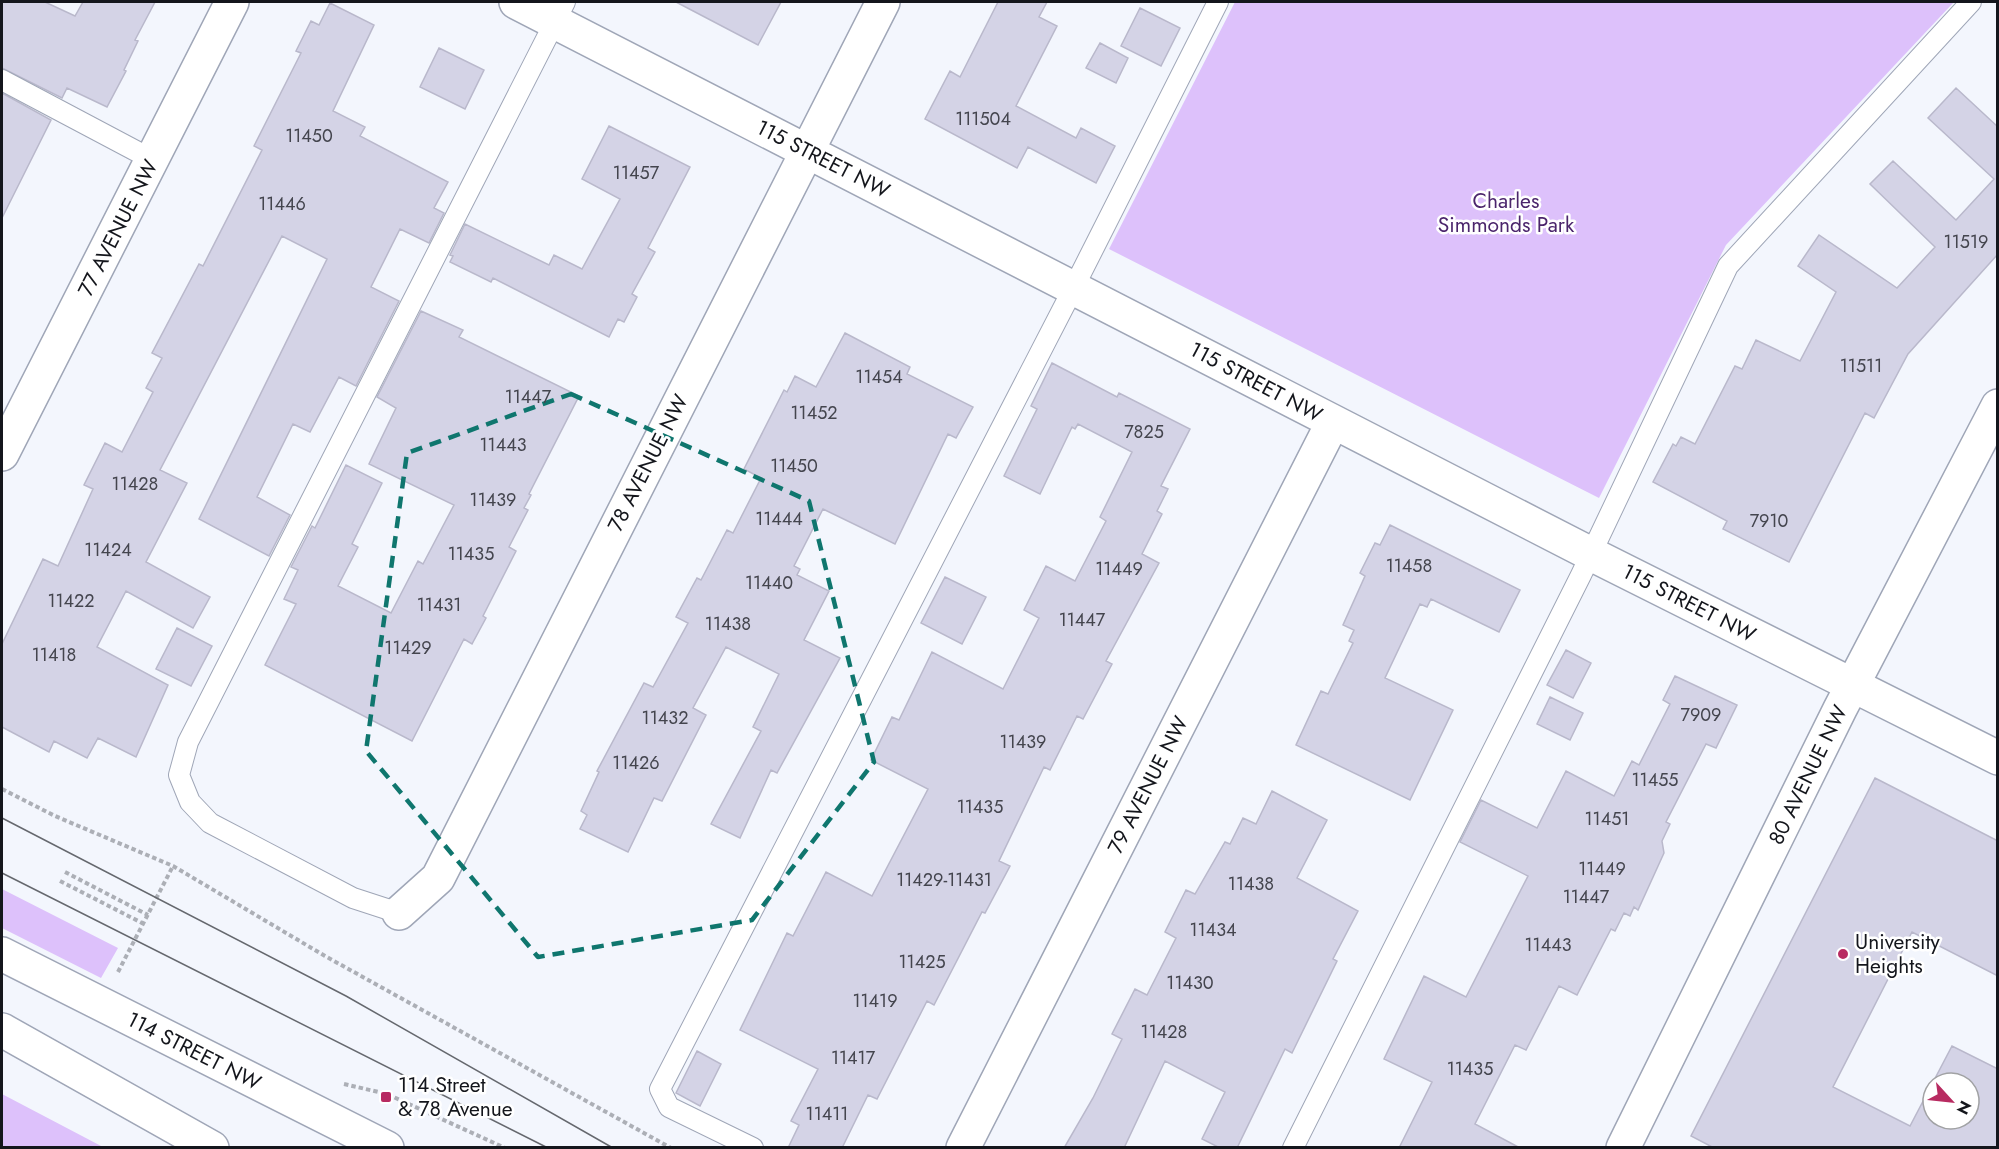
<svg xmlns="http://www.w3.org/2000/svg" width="1999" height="1149" viewBox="0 0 1999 1149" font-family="Jost,sans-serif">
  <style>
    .green { fill: #ddc1fb }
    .building { fill: #d4d3e6; stroke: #b9b8cb; stroke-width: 1.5; fill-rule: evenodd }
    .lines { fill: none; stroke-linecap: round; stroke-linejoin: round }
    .lane-casing { stroke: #9fa6b7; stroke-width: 22 }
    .street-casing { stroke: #9fa6b7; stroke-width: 36 }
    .secondary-casing { stroke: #9fa6b7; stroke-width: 36 }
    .path { stroke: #acafb6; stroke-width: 4; stroke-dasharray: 4.5 3; stroke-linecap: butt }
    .lane { stroke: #fff; stroke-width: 20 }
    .street { stroke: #fff; stroke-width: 33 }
    .secondary { stroke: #fff; stroke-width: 33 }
    .tram { stroke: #65686e; stroke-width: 1.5 }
    .marked { fill: none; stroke: #0f766e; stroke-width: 4.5; stroke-dasharray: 12 8; stroke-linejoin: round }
    .poi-dot { fill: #b82b61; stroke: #fff; stroke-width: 2 }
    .labels { text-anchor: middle; stroke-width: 5; stroke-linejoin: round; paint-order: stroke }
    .number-label { font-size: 18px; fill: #44454e }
    .street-label { font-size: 21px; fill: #14161c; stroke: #fff }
    .park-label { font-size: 21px; fill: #4b256c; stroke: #fff }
    .poi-label { font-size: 21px; fill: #14161c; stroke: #fff; text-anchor: start }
  </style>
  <rect width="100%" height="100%" fill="#f3f6fd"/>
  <path class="green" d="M1235,2H1954L1726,245L1599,498L1109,249Z
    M2,889L118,948L101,978L2,928Z
    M2,1094L103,1147H2Z"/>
  <path class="building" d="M2,2H45L75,16L83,2H155L135,40L138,41L124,70L126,71L107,107L67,88L62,98L2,68Z
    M676,2H781L758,45Z
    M998,2H1047L1039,17L1057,26L1016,106L1076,138L1081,128L1115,146L1096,183L1028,147L1017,168L925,119L950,71L960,77Z
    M330,3L374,25L333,111L365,127L360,136L448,182L434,208L444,213L429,243L400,229L371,287L399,301L356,386L339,377L310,432L293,424L257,497L290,515L269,556L199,519L327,259L282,236L160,470L187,483L146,562L210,597L193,628L126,591L97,647L168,685L136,757L98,738L87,758L54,741L49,752L2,727V644L43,559L58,566L93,489L84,485L105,443L122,452L153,392L146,388L162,358L152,353L199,264L203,266L262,150L254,146L301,53L296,51L311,21L319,25Z
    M1140,8L1180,28L1161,66L1121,46Z
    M1100,43L1128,58L1116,83L1086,68Z
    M439,48L484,70L465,109L420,87Z
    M1956,88L1998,127V254L1908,354L1874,418L1865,413L1789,562L1723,529L1727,521L1653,482L1673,444L1676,446L1681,437L1695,444L1735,366L1742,369L1756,340L1800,361L1836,292L1798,266L1819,235L1897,288L1935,247L1870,184L1893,161L1956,220L1994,179L1928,118Z
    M2,93L51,120L2,218Z
    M609,126L690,167L648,248L655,252L632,294L637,297L624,322L618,319L609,337L493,278L491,282L450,262L453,256L450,255L465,224L549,265L554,255L582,269L620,199L582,179Z
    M421,311L463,330L459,337L579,396L529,494L531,495L524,508L528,510L509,547L516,551L483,616L486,618L472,644L464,639L412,741L265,665L296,604L284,599L298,570L291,567L312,526L315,528L346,465L382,483L352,544L358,547L338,586L391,613L418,561L423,564L454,505L369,464L396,408L377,397Z
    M845,333L910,367L907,374L973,407L956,438L948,434L895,544L823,509L794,566L800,569L797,575L829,591L804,640L840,658L777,773L771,770L740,838L711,824L761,731L753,727L779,674L726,647L693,708L706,715L662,801L654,798L628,852L580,829L587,815L581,811L599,772L597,771L644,683L653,687L688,623L676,617L697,578L701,580L727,530L733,533L761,478L744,469L784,390L787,392L795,376L816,387Z
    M1052,363L1117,397L1119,393L1190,429L1161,486L1168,489L1157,511L1162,514L1142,554L1159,563L1106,661L1112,664L1083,719L1077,716L1050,770L1044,767L999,861L1010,866L985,913L982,912L934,1005L927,1001L877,1099L868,1095L842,1148H788L799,1125L791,1121L818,1069L740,1030L787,933L793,936L826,872L872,896L928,789L871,760L892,717L899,720L932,652L1003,689L1039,618L1024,610L1046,566L1075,581L1106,521L1100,517L1132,452L1078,424L1075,429L1072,427L1040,494L1004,476L1037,409L1031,406Z
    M1390,525L1520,590L1499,632L1431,599L1427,607L1420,604L1385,678L1453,710L1410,800L1296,745L1321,691L1328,694L1353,643L1349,641L1354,630L1343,625L1365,576L1360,573L1375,543L1380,545Z
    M945,577L986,597L962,644L921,623Z
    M177,628L212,646L191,686L156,669Z
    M1566,650L1591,663L1573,698L1547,685Z
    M1675,676L1737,705L1716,748L1706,744L1666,822L1670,824L1662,841L1664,853L1638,910L1634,907L1630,916L1624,913L1615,931L1611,929L1577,995L1559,986L1526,1050L1515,1045L1475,1124L1520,1148H1399L1432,1082L1384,1059L1424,976L1466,997L1528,876L1460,842L1481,800L1537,828L1566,771L1614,796L1632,761L1639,765L1670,704L1663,700Z
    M1550,697L1583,713L1570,740L1537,724Z
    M1875,778L1998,841V976L1912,932L1833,1087L1910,1126L1952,1046L1998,1069V1148H1714L1691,1136ZM1933,1083H1969V1119H1933Z
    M1272,791L1327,820L1297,878L1358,911L1333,959L1337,961L1292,1053L1285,1049L1237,1148H1220L1202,1139L1225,1092L1165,1061L1124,1148H1064L1093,1098L1122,1039L1112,1034L1135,989L1147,995L1176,938L1165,932L1186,890L1195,894L1225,842L1230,844L1243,818L1256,824Z
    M697,1051L721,1064L700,1106L676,1093Z"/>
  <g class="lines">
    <defs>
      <path id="lane" d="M2,80L153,160
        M399,913L353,898L210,823L190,802L179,775L188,742L565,2
        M753,1148L669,1107L660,1089L1074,287L1218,2
        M1293,1148L1581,575L1728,266L1971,2"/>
      <path id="street" d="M516,2L1591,554L1998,758
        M2,454L232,2
        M399,913L438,878L883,2
        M963,1148L1333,422
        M1623,1148L1840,709L1998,406"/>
      <path id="secondary" d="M2,954L387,1148
        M2,1030L212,1148"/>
    </defs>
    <use href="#lane" class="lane-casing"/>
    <use href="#street" class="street-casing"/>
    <use href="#secondary" class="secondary-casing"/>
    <path class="path" d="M2,789L55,816L173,866L325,956L671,1148
      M65,872L148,915
      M60,881L144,924
      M118,972L173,866
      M344,1084L387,1094L505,1148"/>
    <use href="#lane" class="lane"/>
    <use href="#street" class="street"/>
    <use href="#secondary" class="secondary"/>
    <path class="tram" d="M2,818L346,996L613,1148
      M2,873L548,1148"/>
  </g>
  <path class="marked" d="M571,394L809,501L874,762L752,920L538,957L366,751L407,453Z"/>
  <g class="poi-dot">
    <circle cx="1843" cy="954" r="6"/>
    <rect x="380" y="1091" width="12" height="12" rx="3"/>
  </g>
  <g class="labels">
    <g class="number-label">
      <text x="983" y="125">111504</text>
      <text x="309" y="142">11450</text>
      <text x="636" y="179">11457</text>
      <text x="282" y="210">11446</text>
      <text x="1966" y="248">11519</text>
      <text x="1861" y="372">11511</text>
      <text x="879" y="383">11454</text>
      <text x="528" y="403">11447</text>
      <text x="814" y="419">11452</text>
      <text x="1144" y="438">7825</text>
      <text x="503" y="451">11443</text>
      <text x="794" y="472">11450</text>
      <text x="135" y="490">11428</text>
      <text x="493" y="506">11439</text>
      <text x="779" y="525">11444</text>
      <text x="1769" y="527">7910</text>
      <text x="108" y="556">11424</text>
      <text x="471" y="560">11435</text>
      <text x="1409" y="572">11458</text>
      <text x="1119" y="575">11449</text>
      <text x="769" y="589">11440</text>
      <text x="71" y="607">11422</text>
      <text x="439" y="611">11431</text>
      <text x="1082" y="626">11447</text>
      <text x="728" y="630">11438</text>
      <text x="408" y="654">11429</text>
      <text x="54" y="661">11418</text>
      <text x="1701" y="721">7909</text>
      <text x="665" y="724">11432</text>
      <text x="1023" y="748">11439</text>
      <text x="636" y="769">11426</text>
      <text x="1655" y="786">11455</text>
      <text x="980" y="813">11435</text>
      <text x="1607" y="825">11451</text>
      <text x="1602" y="875">11449</text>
      <text x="944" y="886">11429-11431</text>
      <text x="1251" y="890">11438</text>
      <text x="1586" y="903">11447</text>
      <text x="1213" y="936">11434</text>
      <text x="1548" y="951">11443</text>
      <text x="922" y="968">11425</text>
      <text x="1190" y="989">11430</text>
      <text x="875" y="1007">11419</text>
      <text x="1164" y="1038">11428</text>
      <text x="853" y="1064">11417</text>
      <text x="1470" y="1075">11435</text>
      <text x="827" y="1120">11411</text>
    </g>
    <g class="street-label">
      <text transform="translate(823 159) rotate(27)" y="7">115 STREET NW</text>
      <text transform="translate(118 228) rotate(-63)" y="7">77 AVENUE NW</text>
      <text transform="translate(1256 382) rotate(28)" y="7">115 STREET NW</text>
      <text transform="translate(648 463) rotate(-63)" y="7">78 AVENUE NW</text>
      <text transform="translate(1689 603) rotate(27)" y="7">115 STREET NW</text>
      <text transform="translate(1808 775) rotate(-64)" y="7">80 AVENUE NW</text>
      <text transform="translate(1148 785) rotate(-63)" y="7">79 AVENUE NW</text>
      <text transform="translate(194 1051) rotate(27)" y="7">114 STREET NW</text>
    </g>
    <g class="park-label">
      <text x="1506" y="208">Charles<tspan x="1506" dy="24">Simmonds Park</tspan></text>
    </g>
    <g class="poi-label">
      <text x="1855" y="949">University<tspan x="1855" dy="24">Heights</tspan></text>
      <text x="398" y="1092">114 Street<tspan x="398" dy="24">&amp; 78 Avenue</tspan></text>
    </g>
  </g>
  <rect width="1999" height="1149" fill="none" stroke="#14161c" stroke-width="6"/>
  <g transform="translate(1951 1101) rotate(117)"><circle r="28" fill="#ffffff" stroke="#a1a2a4" stroke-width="1.5"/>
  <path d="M0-4.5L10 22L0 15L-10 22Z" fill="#b82b61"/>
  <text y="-9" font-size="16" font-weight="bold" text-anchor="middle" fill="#14161c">N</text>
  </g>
</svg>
